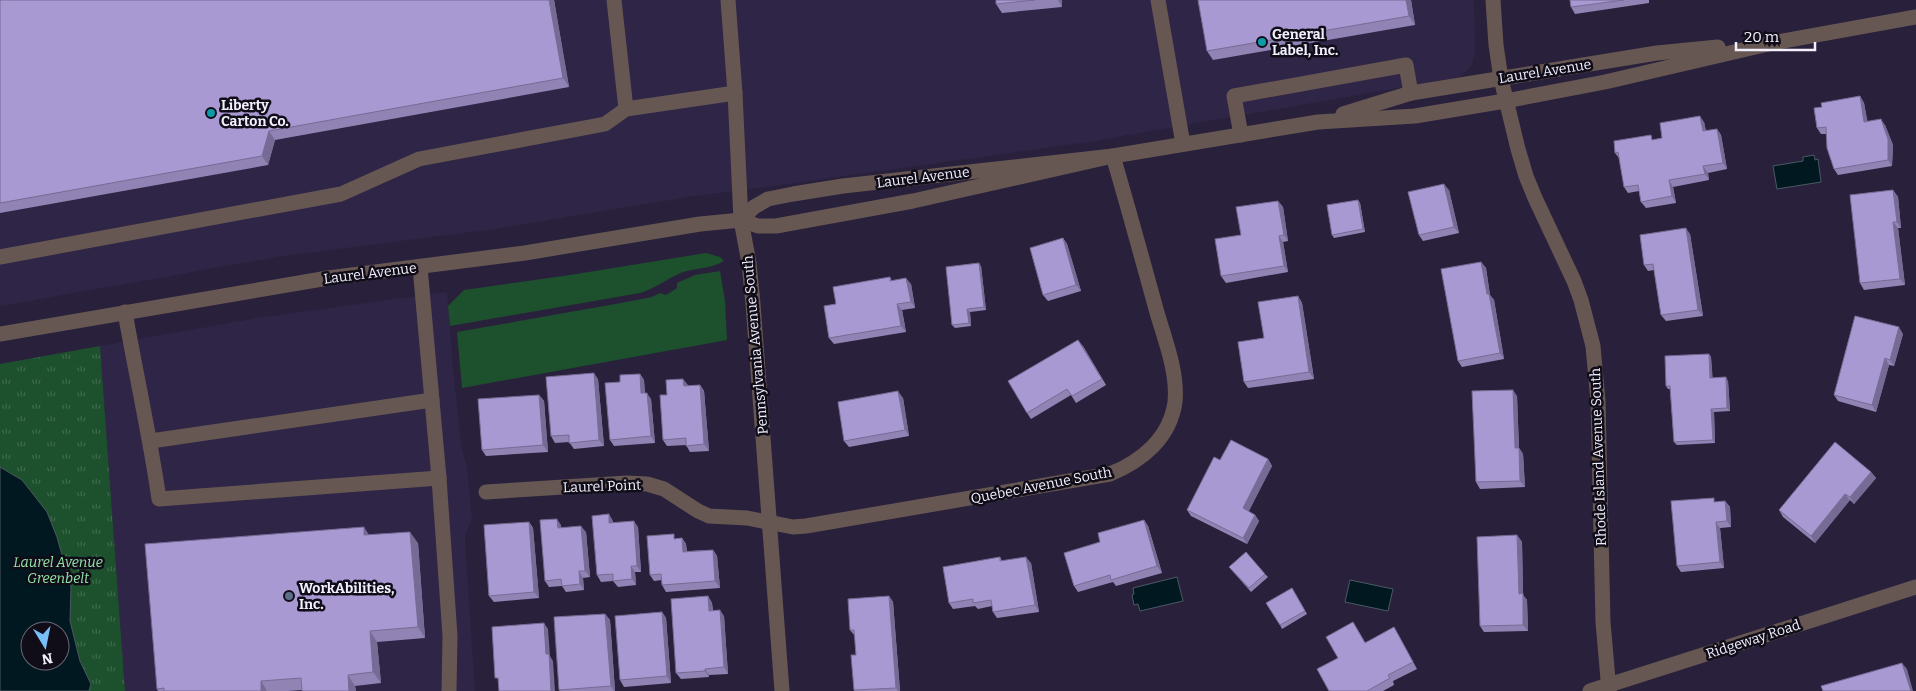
<svg xmlns="http://www.w3.org/2000/svg" width="1916" height="691" viewBox="0 0 1916 691" font-family="Bitter,serif">
<defs>
<pattern id="park-tufts" width="24" height="20" patternUnits="userSpaceOnUse" patternTransform="scale(1.25)"><rect width="24" height="20" fill="#1d502c"/><path d="M3 7l-1-3M5 7V3M7 7l1-3M15 17l-1-3M17 17v-4M19 17l1-3" fill="none" stroke="#3e6a4c"/></pattern>
</defs>
<rect width="100%" height="100%" fill="#29213b"/>
<g fill="#2f2546">
<path d="M0,0H1474L1475,51L1472,65L1461,76L1456,78L1087,142L794,183L695,196L494,229L283,256L0,306Z"/>
<path d="M447,292L453,368L461,444L467,469L472,519L465,535V545L475,691H125L100,346L257,318Z"/>
</g>
<g fill="#1d502c">
<path d="M706,253L720,257L724,261C711,269 696,268 683,272C668,278 656,288 640,293L450,326L448,306L464,290L570,275Z"/>
<path d="M720,271L725,301L727,340L462,388L457,332L621,303L652,297L660,293L666,295L677,288V283L695,275Z"/>
</g>
<path fill="url(#park-tufts)" fill-rule="evenodd" d="M100,346L125,691H0V364ZM30,631H60V661H30Z"/>
<g fill="#021821" stroke="#4a5963" fill-rule="evenodd">
<path d="M1814,155L1815,160L1818,159L1821,182L1777,189L1773,166L1803,161V157Z"/>
<path d="M0,467L22,480L47,512L57,537L71,587L70,621L80,661L91,684L89,691H0ZM30,631H60V661H30Z"/>
<path d="M1177,577L1183,601L1140,611L1138,604L1134,605L1132,595L1134,594L1133,588Z"/>
<path d="M1350,580L1393,589L1388,611L1345,602Z"/>
</g>
<g fill="none" stroke-linecap="round" stroke-linejoin="round">
<g stroke="#675753" stroke-width="15">
<path d="M614,0L626,109"/>
<path d="M728,0L735,93L741,220L749,263L753,304L782,691"/>
<path d="M1158,0L1183,144"/>
<path d="M1493,0L1496,45L1501,79L1518,149L1526,176L1535,198L1574,281L1581,300L1593,346L1598,401L1603,622L1609,691"/>
<path d="M1343,114L1411,93L1657,53L1718,47"/>
<path d="M1241,135L1234,96L1406,65L1411,93"/>
<path d="M0,257L341,194L419,159L605,124L626,109L735,93"/>
<path d="M420,267L439,478L450,636L449,691"/>
<path d="M125,312C136,375 150,436 159,499L439,478"/>
<path d="M0,334L328,278L525,253L700,224L741,220L758,226H776L913,201L1113,156L843,186L793,194L768,199L754,207L741,220"/>
<path d="M151,441L432,400"/>
<path d="M486,492L627,483L647,484L664,489L698,511L709,516L747,518L793,527L806,526L1110,474C1142,461 1170,438 1175,402C1178,371 1164,338 1156,309C1142,258 1128,207 1113,156L1318,122L1415,116L1505,101L1605,82L1777,42L1916,17"/>
<path d="M1590,691L1916,587"/>
</g>
</g>
<g fill="#9184b5">
<path d="M0,0H554L569,87L275,140L268,165L0,213Z"/>
<path d="M996,0H1062V7L1002,13L996,4Z"/>
<path d="M1411,0L1415,25L1213,60L1207,51Z"/>
<path d="M1570,0H1649V3L1575,14L1571,7Z"/>
<path d="M1860,96L1864,103L1867,121L1885,125L1893,145L1892,166L1838,175L1834,169L1826,134H1821L1817,128L1822,107Z"/>
<path d="M1704,122L1706,131L1717,129L1721,135L1727,169L1708,173L1709,180L1673,187L1676,203L1646,208L1641,202L1639,191L1628,193L1624,187L1619,158L1615,153L1655,140L1662,138Z"/>
<path d="M1449,190L1459,233L1423,241L1419,235Z"/>
<path d="M1893,190L1898,197L1901,228H1898L1905,285L1864,290L1860,283Z"/>
<path d="M1358,200L1360,203L1365,232L1334,238L1332,235Z"/>
<path d="M1278,201L1283,207L1288,241L1283,242L1288,272L1226,283L1221,276L1241,235Z"/>
<path d="M1690,234L1703,316L1666,321L1661,315L1654,270L1648,271L1644,265Z"/>
<path d="M1063,238L1067,244L1081,291L1048,301L1043,295Z"/>
<path d="M1481,262L1486,268L1490,295L1494,300L1504,359L1462,367L1458,361Z"/>
<path d="M981,266L986,310L970,312L971,326L955,328L952,325Z"/>
<path d="M890,277L892,281L911,284L915,308L902,310L906,332L834,344L829,338L836,304Z"/>
<path d="M1298,296L1302,303L1314,379L1248,388L1244,382L1264,338Z"/>
<path d="M1903,334L1894,366L1889,365L1876,412L1838,401L1834,395Z"/>
<path d="M1083,346L1106,385L1076,403L1071,395L1031,419L1027,413Z"/>
<path d="M1709,354L1711,357L1712,378L1728,381L1730,411L1714,412L1715,443L1677,445L1674,442L1670,389H1668L1666,386Z"/>
<path d="M640,374L644,380L645,393L651,399L655,443L614,446L610,440L620,382Z"/>
<path d="M598,379L604,446L574,449L569,442L555,443L551,436Z"/>
<path d="M700,385L704,391L709,451L690,452L686,445L667,446L663,440L667,395L688,386Z"/>
<path d="M539,395L544,401L548,452L486,456L482,450Z"/>
<path d="M1517,396L1519,448L1523,454L1525,487L1480,489L1476,482Z"/>
<path d="M903,398L909,436L849,447L844,441Z"/>
<path d="M1268,459L1272,466L1248,512L1255,515L1259,521L1247,544L1191,516L1187,510L1220,460Z"/>
<path d="M1871,472L1876,478L1854,504L1850,500L1815,543L1783,517L1779,510Z"/>
<path d="M1725,501L1730,507L1731,527L1720,528L1724,568L1681,572L1677,566Z"/>
<path d="M1144,520L1148,526L1162,573L1116,586L1113,582L1078,592L1074,586L1100,542Z"/>
<path d="M613,521V523L638,527L641,572H635L636,585L618,587L613,581L601,582L597,575Z"/>
<path d="M529,522L533,528L539,598L494,602L489,596Z"/>
<path d="M561,525V528L586,532L590,577L583,578L584,590L566,592L562,586L549,587L545,581Z"/>
<path d="M369,535L418,543L425,638L377,642L381,683L355,686L356,691H302V690L288,691H158L157,689Z"/>
<path d="M1517,535L1522,542L1523,595L1527,600L1528,631L1484,632L1480,626Z"/>
<path d="M677,538H682L686,544L687,551L713,550L717,556L720,588L666,592L662,585V580L654,581L650,575Z"/>
<path d="M1000,557L1002,561L1031,563L1039,612L997,618L993,612L992,606L978,609L975,606L953,609L949,603Z"/>
<path d="M1229,567L1265,574L1268,577L1251,592Z"/>
<path d="M1292,588L1307,614L1282,629L1280,625Z"/>
<path d="M708,596L712,603L713,610L724,616L728,674L709,675V677L681,679L676,673Z"/>
<path d="M889,596L893,602L900,691H854L856,655L855,636L850,630Z"/>
<path d="M662,612L666,618L671,683L624,687L620,680Z"/>
<path d="M605,614L610,620L615,691H560L559,690Z"/>
<path d="M1353,622L1365,642L1398,634L1417,669L1393,681L1394,685L1383,691H1329L1338,658Z"/>
</g>
<g fill="#766b94">
<path d="M549,0H554L569,87L563,78Z"/>
<path d="M1058,0H1062V7Z"/>
<path d="M1406,0H1411L1415,25L1409,16Z"/>
<path d="M1860,96L1864,103L1869,128L1864,122Z"/>
<path d="M1700,116L1704,122L1707,137L1703,131Z"/>
<path d="M1881,119L1885,125L1893,145L1892,166L1888,160Z"/>
<path d="M1717,129L1721,135L1727,169L1723,163Z"/>
<path d="M269,131L275,140L268,165L262,156Z"/>
<path d="M1703,166L1708,173L1709,180L1705,174Z"/>
<path d="M1669,180L1673,187L1676,203L1672,196Z"/>
<path d="M1444,184L1449,190L1459,233L1454,227Z"/>
<path d="M1893,190L1898,197L1901,228L1897,222Z"/>
<path d="M1358,200L1360,203L1365,232L1363,229Z"/>
<path d="M1278,201L1283,207L1288,241L1284,235Z"/>
<path d="M1893,222L1898,228L1905,285L1900,279Z"/>
<path d="M1686,228L1690,234L1703,316L1698,310Z"/>
<path d="M1279,236L1283,242L1288,272L1284,266Z"/>
<path d="M1063,238L1067,244L1081,291L1076,285Z"/>
<path d="M1481,262L1486,268L1490,295L1494,300L1504,359L1500,353L1487,294Z"/>
<path d="M979,263L981,266L986,310L984,307Z"/>
<path d="M906,278L911,284L915,308L911,302Z"/>
<path d="M1298,296L1302,303L1314,379L1309,372Z"/>
<path d="M897,304L902,310L906,332L901,326Z"/>
<path d="M967,309L970,312L971,326L969,323Z"/>
<path d="M1899,327L1903,334L1894,366L1890,360Z"/>
<path d="M1078,340L1083,346L1106,385L1102,379Z"/>
<path d="M1709,354L1711,357L1713,381L1710,378Z"/>
<path d="M1885,358L1889,365L1876,412L1872,405Z"/>
<path d="M594,373L598,379L604,446L599,440Z"/>
<path d="M640,374L644,380L645,400L641,393Z"/>
<path d="M1726,377L1728,381L1730,411L1727,408Z"/>
<path d="M683,379L688,385V392L684,386Z"/>
<path d="M700,385L704,391L709,451L704,444Z"/>
<path d="M1513,390L1517,396L1519,448L1523,454L1525,487L1520,481L1515,448Z"/>
<path d="M898,391L903,398L909,436L905,430Z"/>
<path d="M647,393L651,399L655,443L651,436Z"/>
<path d="M539,395L544,401L548,452L543,445Z"/>
<path d="M1711,409L1714,412L1715,443L1713,440Z"/>
<path d="M1268,459L1272,466L1247,515L1243,508Z"/>
<path d="M1871,472L1876,478L1854,504L1850,497Z"/>
<path d="M1845,494L1850,500L1815,543L1811,536Z"/>
<path d="M1725,501L1730,507L1731,527L1727,521Z"/>
<path d="M609,514L613,521L614,529L609,523Z"/>
<path d="M1255,515L1259,521L1247,544L1243,538Z"/>
<path d="M557,519L561,525L562,534L558,528Z"/>
<path d="M1144,520L1148,526L1162,573L1157,566Z"/>
<path d="M634,521L638,527L641,572L637,566Z"/>
<path d="M529,522L533,528L539,598L534,592Z"/>
<path d="M1716,522L1720,528L1724,568L1720,562Z"/>
<path d="M581,526L586,532L590,577L585,571Z"/>
<path d="M364,527L371,538L364,535Z"/>
<path d="M410,532L418,543L425,638L418,627Z"/>
<path d="M1517,535L1522,542L1523,595L1527,600L1528,631L1523,625L1519,594Z"/>
<path d="M682,538L686,544L687,558L683,552Z"/>
<path d="M713,550L717,556L720,588L715,581Z"/>
<path d="M1026,557L1031,563L1039,612L1035,605Z"/>
<path d="M631,566L635,572L636,585L632,579Z"/>
<path d="M579,571L583,578L584,590L580,584Z"/>
<path d="M708,596L712,603L713,617L709,611Z"/>
<path d="M889,596L893,602L900,691H898L896,688Z"/>
<path d="M720,610L724,616L728,674L724,667Z"/>
<path d="M662,612L666,618L671,683L667,676Z"/>
<path d="M605,614L610,620L615,691H614L611,686Z"/>
<path d="M544,623L548,629L550,656L553,661L555,691H551L546,654Z"/>
<path d="M370,631L377,642L381,683L373,672Z"/>
<path d="M1902,663L1907,669L1913,691H1911Z"/>
<path d="M705,669L709,675V677L705,671Z"/>
<path d="M348,675L355,686L356,691H349Z"/>
<path d="M261,681L267,691H261Z"/>
</g>
<g fill="#a999d3" stroke="#766b94">
<path d="M0,0H549L563,78L269,131L262,156L0,203Z"/>
<path d="M996,0H1035L996,4Z"/>
<path d="M1198,0H1406L1409,16L1207,51Z"/>
<path d="M1570,0H1624L1571,7Z"/>
<path d="M1860,96L1864,122L1881,119L1888,139V160L1834,169L1827,148L1826,127L1817,128L1814,108L1822,107L1821,103Z"/>
<path d="M1700,116L1703,131L1717,129L1723,163L1703,166L1705,174L1669,180L1672,196L1641,202L1638,185L1624,187L1618,152L1615,153L1614,141L1651,135L1652,140L1662,138L1660,123Z"/>
<path d="M1444,184L1454,227L1419,235L1408,192Z"/>
<path d="M1893,190L1897,222H1893L1900,279L1860,283L1850,195Z"/>
<path d="M1358,200L1363,229L1332,235L1327,205Z"/>
<path d="M1278,201L1284,235L1279,236L1284,266L1221,276L1215,239L1241,235L1236,207Z"/>
<path d="M1686,228L1698,310L1661,315L1653,264L1644,265L1640,235Z"/>
<path d="M1063,238L1076,285L1043,295L1030,248Z"/>
<path d="M1481,262L1487,294H1489L1500,353L1458,361L1441,269Z"/>
<path d="M979,263L984,307L967,309L969,323L952,325L946,267Z"/>
<path d="M890,277V281L906,278L911,302L897,304L901,326L829,338L824,306L836,304L833,287Z"/>
<path d="M1298,296L1309,372L1244,382L1238,342L1264,338L1258,302Z"/>
<path d="M1855,316L1899,327L1890,360L1885,358L1872,405L1834,395Z"/>
<path d="M1078,340L1102,379L1072,396L1067,389L1027,413L1008,381Z"/>
<path d="M1709,354L1710,378L1726,377L1727,408L1711,409L1713,440L1674,442L1670,386H1666L1665,356Z"/>
<path d="M594,373L599,440L569,443V435L551,436L546,377Z"/>
<path d="M640,374L641,393H647L651,436L610,440L605,383L620,382V375Z"/>
<path d="M683,379L684,386L700,385L704,444L686,446V438L663,440L660,395H667L666,380Z"/>
<path d="M1513,390L1515,448H1519L1520,481L1476,482L1472,391Z"/>
<path d="M898,391L905,430L844,441L838,402Z"/>
<path d="M539,395L543,445L482,450L478,399Z"/>
<path d="M1231,440L1268,459L1243,508L1255,515L1243,538L1187,510L1214,457L1220,460Z"/>
<path d="M1835,442L1871,472L1850,497L1845,494L1811,536L1779,510Z"/>
<path d="M1714,498V502L1725,501L1727,521L1716,522L1720,562L1677,566L1671,501Z"/>
<path d="M609,514V523L634,521L637,566H631L632,579L613,581V574L597,575L592,516Z"/>
<path d="M557,519L558,528L581,526L585,571H579L580,584L562,586L561,579L545,581L540,520Z"/>
<path d="M1144,520L1157,566L1111,580L1110,575L1074,586L1064,553L1100,542L1098,533Z"/>
<path d="M529,522L534,592L489,596L484,525Z"/>
<path d="M364,527V535L410,532L418,627L370,631L373,672L348,675L349,691H302L301,678L261,681V691H164V688L157,689L145,544Z"/>
<path d="M674,534V539L682,538L683,552L713,550L715,581L662,585L661,574L650,575L647,536Z"/>
<path d="M1517,535L1519,594L1523,593V625L1480,626L1477,537Z"/>
<path d="M1246,552L1265,574L1249,588L1229,567Z"/>
<path d="M1000,557V561L1026,557L1035,605L993,612L991,600L973,603V599L949,603L943,567Z"/>
<path d="M1292,588L1305,611L1280,625L1266,603Z"/>
<path d="M708,596L709,611L720,610L724,667L705,669V671L676,673L671,599Z"/>
<path d="M889,596L896,688L854,690L851,655H856L854,630H850L848,599Z"/>
<path d="M662,612L667,676L620,680L615,616Z"/>
<path d="M605,614L611,686L559,690L554,617Z"/>
<path d="M1353,622L1365,643L1394,627L1413,662L1388,675L1390,678L1367,691H1329L1317,669L1338,658L1326,637Z"/>
<path d="M544,623L546,654H549L551,691H499L498,678H495L492,627Z"/>
<path d="M1902,663L1911,691H1823L1821,686Z"/>
</g>
<g fill="#0f9aa8" stroke="#100d19" stroke-width="2">
<circle cx="1262" cy="42" r="5"/>
<circle cx="211" cy="113" r="5"/>
</g>
<circle fill="#5c6f8a" stroke="#100d19" stroke-width="2" cx="289" cy="596" r="5"/>
<g text-anchor="middle" stroke-width="5" stroke-linejoin="round" paint-order="stroke">
<g font-size="14" font-weight="bold" fill="#f3f0fe" stroke="#100d19" text-anchor="start">
<text x="1272" y="39">General<tspan x="1272" dy="16">Label, Inc.</tspan></text>
<text x="221" y="110">Liberty<tspan x="221" dy="16">Carton Co.</tspan></text>
<text x="299" y="593">WorkAbilities,<tspan x="299" dy="16">Inc.</tspan></text>
</g>
<g font-size="14" fill="#f3f0fe" stroke="#100d19">
<text transform="translate(1545 71) rotate(-9)" y="5">Laurel Avenue</text>
<text transform="translate(923 177) rotate(-7)" y="5">Laurel Avenue</text>
<text transform="translate(370 273) rotate(-7)" y="5">Laurel Avenue</text>
<text transform="translate(755 345) rotate(-95)" y="5">Pennsylvania Avenue South</text>
<text transform="translate(1598 457) rotate(-92)" y="5">Rhode Island Avenue South</text>
<text transform="translate(1041 485) rotate(-11)" y="5">Quebec Avenue South</text>
<text transform="translate(602 486) rotate(-2)" y="5">Laurel Point</text>
<text transform="translate(1753 639) rotate(-18)" y="5">Ridgeway Road</text>
</g>
<g font-size="14" font-style="italic" fill="#95e4a7" stroke="#100d19">
<text x="58" y="567">Laurel Avenue<tspan x="58" dy="16">Greenbelt</tspan></text>
</g>
</g>
<g transform="translate(45 646) rotate(170)"><circle r="24" fill="#100d19" stroke="#6b6875"/>
<path d="M0-4L9 19L0 12L-9 19Z" fill="#78bff7"/>
<text y="-8" font-size="14" font-weight="bold" text-anchor="middle" fill="#f3f0fe">N</text>
</g>
<path d="M1736 42v8h79v-8" fill="none" stroke="#f3f0fe" stroke-width="2.5"/>
<text x="1744" y="42" font-size="15" fill="#f3f0fe" stroke="#100d19" stroke-width="4" paint-order="stroke">20 m</text>
</svg>
